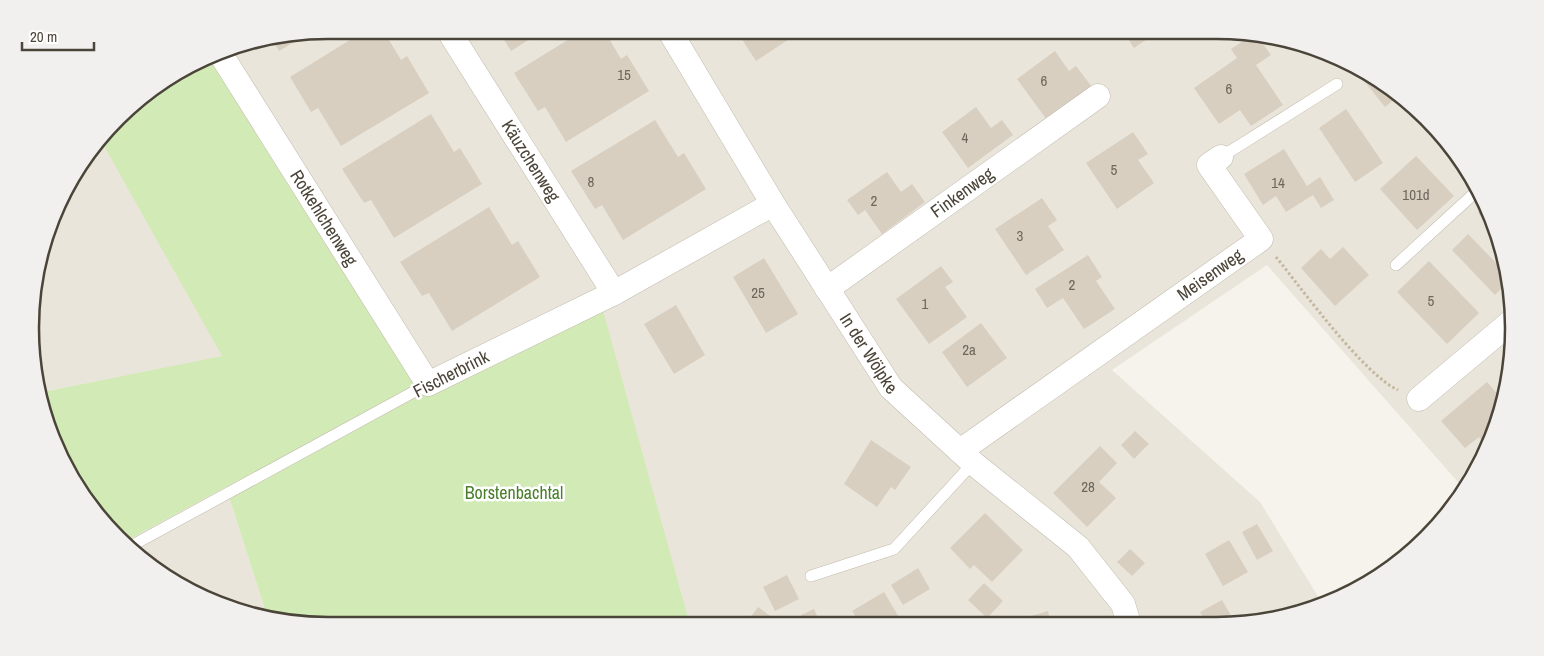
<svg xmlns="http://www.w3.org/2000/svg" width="1544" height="656" viewBox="0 0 1544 656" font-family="'Archivo Narrow',sans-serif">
<rect width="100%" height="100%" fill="#f6f3ec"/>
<g fill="#eae5da">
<path d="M328,30H1216L1312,46L1412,104L1483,196L1513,308L1498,424L1465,490L1267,265L1112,370L1260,502L1322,603L1255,623L688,625L422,391L209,59L232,46Z"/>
<path d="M101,141L223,356L38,393L36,386L33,289L70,179Z"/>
<path d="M226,487L267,616L232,610L146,564L126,541Z"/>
</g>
<path fill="#d2eab5" d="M209,59L422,391L602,307L690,625L328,626L267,616L226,487L126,541L70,477L38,393L222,356L101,141L132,104Z"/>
<g fill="#d8cfc1">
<path d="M366,30H383L401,60L407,56L429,93L341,146L318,108L311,112L290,77Z"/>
<path d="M498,30H529L533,37L511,51Z"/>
<path d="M584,30H604L621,59L627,55L649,91L566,142L545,107L538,111L514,73Z"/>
<path d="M736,30H795L797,34L756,61Z"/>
<path d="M1122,30H1160L1134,48Z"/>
<path d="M309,33L279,51L272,39Z"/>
<path d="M1251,36L1258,37L1271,55L1256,65L1283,105L1251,126L1240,110L1219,124L1194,88L1237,58L1231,49Z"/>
<path d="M1055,51L1069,71L1076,66L1092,87L1047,120L1017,79Z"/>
<path d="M1363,75V76L1398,96L1385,107L1361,77Z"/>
<path d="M976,107L991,128L1002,120L1013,135L968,168L942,132Z"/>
<path d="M1346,109L1383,163L1355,182L1319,128Z"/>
<path d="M431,114L454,152L460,148L482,184L394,238L371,200L364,203L342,169Z"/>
<path d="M655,120L678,157L684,153L706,189L623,240L602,205L595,209L571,171Z"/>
<path d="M1133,132L1148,154L1138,160L1154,183L1117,209L1086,163Z"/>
<path d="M1284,149L1307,186L1320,177L1334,200L1321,208L1313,195L1286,212L1276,196L1263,205L1244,174Z"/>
<path d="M1416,156L1454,196L1417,230L1380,189Z"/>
<path d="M887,172L901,192L912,184L925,202L882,234L865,210L858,215L847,200Z"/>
<path d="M1042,198L1057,220L1048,226L1064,250L1026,275L995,229Z"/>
<path d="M1486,206L1488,214L1491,227L1478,213Z"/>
<path d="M489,207L512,245L518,241L540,277L452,331L429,293L422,296L400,262Z"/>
<path d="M1468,234L1503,270L1507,283L1495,295L1452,250Z"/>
<path d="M1343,247L1369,275L1335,306L1301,268L1321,249L1330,259Z"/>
<path d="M1088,255L1102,277L1096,281L1115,309L1084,329L1063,298L1047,308L1035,289Z"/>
<path d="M764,258L798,314L766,333L733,277Z"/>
<path d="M1429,261L1479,313L1447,344L1397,292Z"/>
<path d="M941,266L953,282L945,287L967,317L929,344L896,299Z"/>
<path d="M676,305L705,355L674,374L644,324Z"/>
<path d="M981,323L1007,358L967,387L942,352Z"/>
<path d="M1487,382L1502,399L1498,424L1487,447L1479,437L1465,448L1441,421Z"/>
<path d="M1135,431L1149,444L1134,459L1121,445Z"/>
<path d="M871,440L911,467L895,490L891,487L877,507L844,484Z"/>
<path d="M1100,446L1117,463L1099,482L1116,498L1087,527L1053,493Z"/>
<path d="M985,513L1023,550L992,582L974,565L970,569L950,548Z"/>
<path d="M1257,524L1273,551L1257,560L1242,532Z"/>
<path d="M1229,540L1248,572L1223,586L1205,554Z"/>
<path d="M1130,549L1145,563L1132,576L1117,562Z"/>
<path d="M918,568L930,589L903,605L891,585Z"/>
<path d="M787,575L799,599L775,611L763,587Z"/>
<path d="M984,583L1003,601L987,618L968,600Z"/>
<path d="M884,592L903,624L861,625L852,611Z"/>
<path d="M1222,600L1232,617L1220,624H1191L1203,617L1200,612Z"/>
<path d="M758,607L783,625H745Z"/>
<path d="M814,609L821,625H806L801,615Z"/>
<path d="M1048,611L1051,624H1020L1018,620Z"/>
</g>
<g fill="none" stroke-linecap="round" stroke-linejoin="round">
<defs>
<g id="lane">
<path d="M1221,157L1337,84"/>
<path d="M1396,265L1478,190"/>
<path d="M131,546L428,384"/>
<path d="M811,576L894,549L973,463"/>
</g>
<g id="street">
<path id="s1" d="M448,30L614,293"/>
<path id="s2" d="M669,30L773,204L891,388L973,463L1078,547L1123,604L1129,624"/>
<path id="s3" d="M220,53L428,384L614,293L773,204"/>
<path id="s4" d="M827,289L1098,96"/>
<path d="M1419,399L1512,321"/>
<path id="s5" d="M960,451L1261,239L1209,165L1221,157"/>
</g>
</defs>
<use href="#lane" stroke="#c2bbae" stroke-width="12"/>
<use href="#street" stroke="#c2bbae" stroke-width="25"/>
<path stroke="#c4b79f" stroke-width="3" stroke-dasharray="2.5 2.5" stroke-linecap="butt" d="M1276,257C1302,289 1364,375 1398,390"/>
<use href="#lane" stroke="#fff" stroke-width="11"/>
<use href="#street" stroke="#fff" stroke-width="24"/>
</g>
<g text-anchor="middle" stroke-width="5" stroke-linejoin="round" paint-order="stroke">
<g font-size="15" fill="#6e675b">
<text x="624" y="80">15</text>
<text x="1044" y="86">6</text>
<text x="1229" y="94">6</text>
<text x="965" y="143">4</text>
<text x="1114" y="175">5</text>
<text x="591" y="187">8</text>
<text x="1278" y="188">14</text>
<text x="1416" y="200">101d</text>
<text x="874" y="206">2</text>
<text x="1020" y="241">3</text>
<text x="1072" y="290">2</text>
<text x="758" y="298">25</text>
<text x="1431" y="306">5</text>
<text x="925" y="309">1</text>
<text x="969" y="355">2a</text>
<text x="1088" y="492">28</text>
</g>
<g font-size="18" fill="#4b4439" stroke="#fff">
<text dy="6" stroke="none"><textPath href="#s1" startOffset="155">Käuzchenweg</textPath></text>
<text dy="6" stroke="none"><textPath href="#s4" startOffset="166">Finkenweg</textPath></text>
<text dy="6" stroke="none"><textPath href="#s3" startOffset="195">Rotkehlchenweg</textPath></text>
<text dy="6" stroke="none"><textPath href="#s5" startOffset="306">Meisenweg</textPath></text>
<text dy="6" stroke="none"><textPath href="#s2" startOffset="380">In der Wölpke</textPath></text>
<text transform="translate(451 374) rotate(-27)" y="6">Fischerbrink</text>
</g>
<g font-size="18" fill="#4a7f2a" stroke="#fff">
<text x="514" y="499">Borstenbachtal</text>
</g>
</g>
<path d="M0 0H1544V656H0ZM328 39H1216A289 289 0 0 1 1505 328V328A289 289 0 0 1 1216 617H328A289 289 0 0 1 39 328V328A289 289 0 0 1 328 39Z" fill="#f1f0ef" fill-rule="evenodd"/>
<path fill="none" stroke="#4b4439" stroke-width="2.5" d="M328 39H1216A289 289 0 0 1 1505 328V328A289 289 0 0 1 1216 617H328A289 289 0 0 1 39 328V328A289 289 0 0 1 328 39Z"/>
<path d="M22 42v8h72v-8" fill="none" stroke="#4b4439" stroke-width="2.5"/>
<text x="30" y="42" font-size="15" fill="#4b4439" stroke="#ffffff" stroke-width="4" paint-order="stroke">20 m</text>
</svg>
